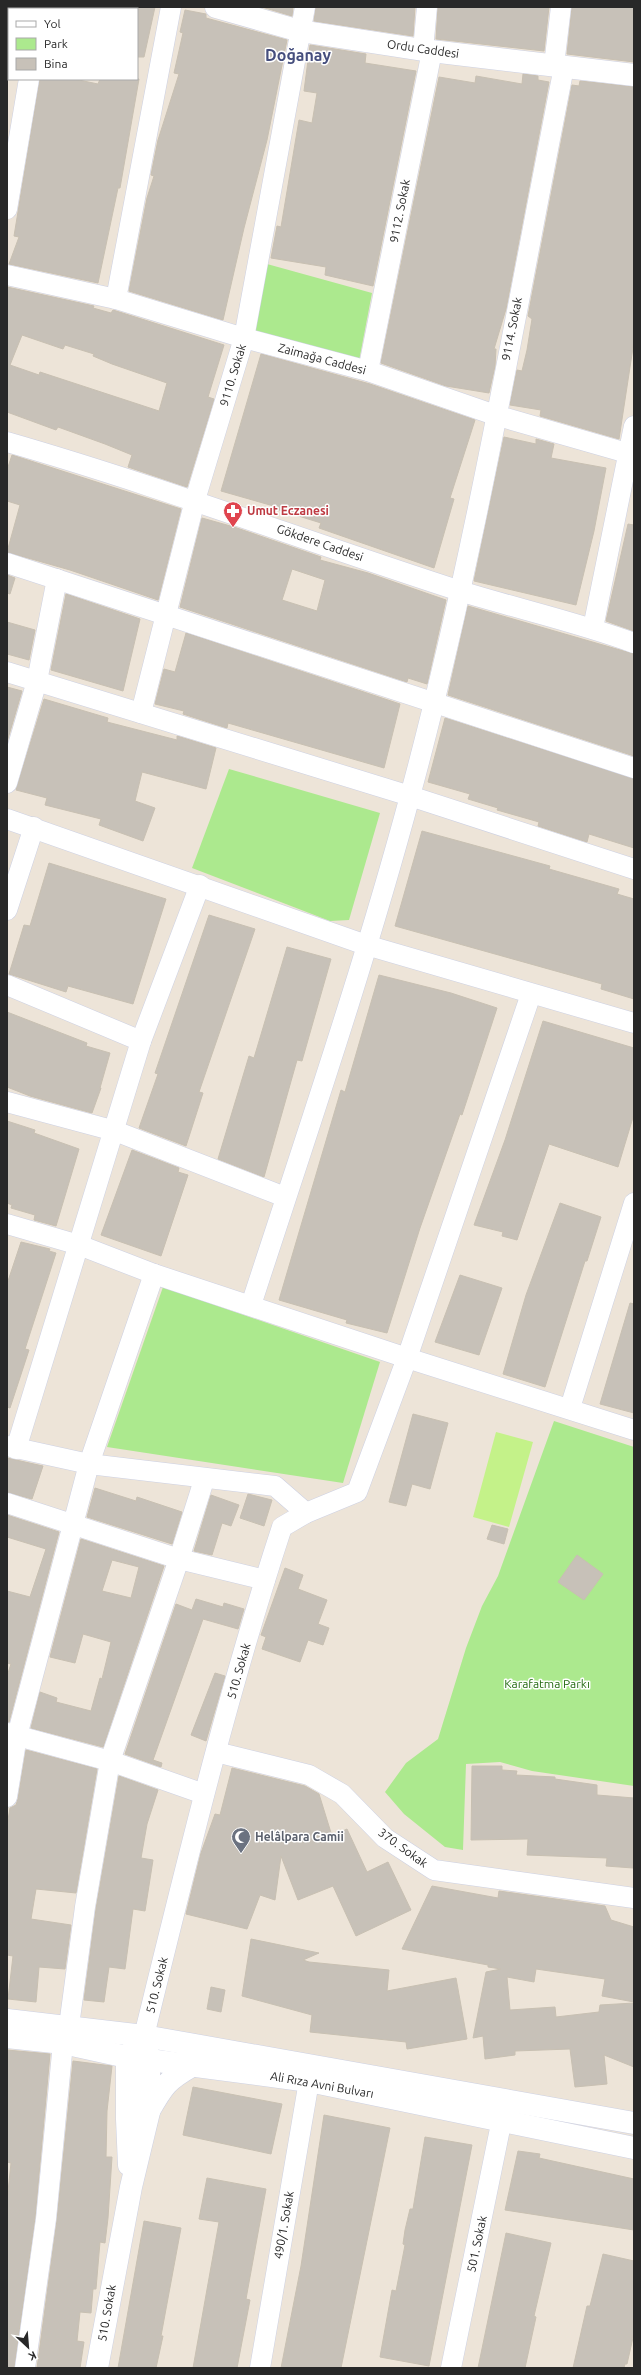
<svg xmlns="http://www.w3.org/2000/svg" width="641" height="2375" viewBox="0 0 641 2375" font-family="Ubuntu,sans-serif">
<rect width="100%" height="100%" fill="#ede4d8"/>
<g fill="#ace98e">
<path d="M267,264L372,293L359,361L254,334Z"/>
<path d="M229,769L380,813L349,920L330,921L192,868Z"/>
<path d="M163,1287L380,1362L343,1483L107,1447Z"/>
<path d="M554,1421L634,1447V1786L532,1771L500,1762L466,1764L463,1850L445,1847L404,1814L385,1792L406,1763L438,1739L466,1648L482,1606L498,1576Z"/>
</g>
<path fill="#c4f289" d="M496,1432L533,1442L509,1527L473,1517Z"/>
<g fill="#c7c1b8" stroke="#c8c0b2" fill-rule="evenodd">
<path d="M137,7H155L144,57H137Z"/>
<path d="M262,7H293L292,16Z"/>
<path d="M316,7H415L413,36L314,21Z"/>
<path d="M438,7H549L544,51L436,39Z"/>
<path d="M572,7H634V62L567,54Z"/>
<path d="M185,10L206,14V18L287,40L267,140L244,228L223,320L129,291L147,198L154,176L151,175L158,140L179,74L174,73L183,33L180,32Z"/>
<path d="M310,45L366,54L365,63L416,71L373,286L325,275L326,267L271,258L277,226L281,227L299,120L312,123L317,93L304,91Z"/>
<path d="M523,74L538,76V80L549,82L506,309L494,349H496L495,366L489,393L446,386L381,363L439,77L475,83L476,76L522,84Z"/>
<path d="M40,79H74L98,84L100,79H139L120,188H118L98,283L9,264L19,237L14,236Z"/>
<path d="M580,81L634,87V341L619,439L540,416L541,410L510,405L517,370L522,371L527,350L532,319L528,316L572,85L579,86Z"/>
<path d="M7,287L94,306L93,308L111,313L113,310L224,345L208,397L214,399L187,487L128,467L132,455L105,444L58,427L56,430L7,412ZM22,335L63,349L65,345L94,354L93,356L112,364L167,383L159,411L40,372L39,375L10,365Z"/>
<path d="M261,354L370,384L475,420L450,498L454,499L434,568L319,528L321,523L276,509L277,507L221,491Z"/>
<path d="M504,437L536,444V439L554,444L551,458L606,468L594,531L576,605L474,581Z"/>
<path d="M12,455L181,509L158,600L70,570L7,552L20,505L7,501V470Z"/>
<path d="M202,518L234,527L321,557L320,560L368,573L446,600L427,684L408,678L407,682L180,607ZM292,569L325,580L317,611L282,600Z"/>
<path d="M628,524L634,525V631L606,621Z"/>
<path d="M7,575L15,578L10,594L7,593Z"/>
<path d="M66,594L140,619L123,691L51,670Z"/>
<path d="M468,606L634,654V756L448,695Z"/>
<path d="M7,622L35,630L29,660L7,654Z"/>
<path d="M186,633L400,704L384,768L228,723L227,728L183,714L184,711L155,704L164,669L175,672Z"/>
<path d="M7,687L22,691L7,742Z"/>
<path d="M44,699L108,718L107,722L177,740V736L216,748L206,789L142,772L135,801L155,808L143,841L99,825L101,819L45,805L47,798L16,790Z"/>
<path d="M445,718L634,779V848L589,834L587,842L538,826L539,822L497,810L498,808L468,799L470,794L428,782Z"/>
<path d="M422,831L550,866L549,869L619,889L617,894L634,899V999L601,989L602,984L395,926Z"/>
<path d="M49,863L166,899L133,1004L68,986L66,992L9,974L24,925L30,926Z"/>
<path d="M209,915L255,929L199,1092L203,1093L186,1146L139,1128L158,1074L155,1073Z"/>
<path d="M287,947L331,959L302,1061L297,1060L264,1177L218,1159L249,1056L254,1058Z"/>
<path d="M379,975L451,993L497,1008L462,1115L460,1114L420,1228L387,1333L346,1323L347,1320L279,1300L341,1090L345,1092Z"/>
<path d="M7,1012L87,1043L86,1046L110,1053L100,1088H101L92,1113L30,1096L7,1087Z"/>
<path d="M543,1021L634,1048V1114L618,1167L549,1144L517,1240L502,1236L503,1232L474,1225L505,1140Z"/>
<path d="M7,1121L35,1130L34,1133L79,1149L56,1226L34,1220L35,1215L11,1208L12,1205L7,1203Z"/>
<path d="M132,1150L179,1168L178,1172L188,1175L161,1256L101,1235Z"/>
<path d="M560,1203L601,1217L587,1261H585L545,1387L503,1374L526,1295Z"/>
<path d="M21,1242L50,1249L49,1251L56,1253L25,1349L29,1350L10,1408L7,1407V1284Z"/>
<path d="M460,1275L502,1288L479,1355L435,1342Z"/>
<path d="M630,1303L634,1304V1413L600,1404Z"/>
<path d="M413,1414L448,1423L430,1489L412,1484L406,1506L389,1502Z"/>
<path d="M7,1458L43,1466L32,1499L7,1492Z"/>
<path d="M95,1488L136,1501L137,1497L182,1512L172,1544L87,1517Z"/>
<path d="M248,1494L272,1500L264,1526L240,1518Z"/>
<path d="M211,1495L239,1505L231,1526L222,1523L212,1555L194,1551Z"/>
<path d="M7,1515L59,1532L9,1722H7V1676L11,1664L7,1663V1591L30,1597L46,1549L7,1537Z"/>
<path d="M492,1525L508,1529L504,1544L487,1539Z"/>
<path d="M81,1539L164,1566L103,1747L31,1728L40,1692L57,1698L56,1702L91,1711L100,1678L102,1679L111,1642L83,1634L75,1663L50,1657ZM112,1560L139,1567L131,1598L102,1591Z"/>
<path d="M577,1555L603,1574L584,1600L558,1582Z"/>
<path d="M285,1568L303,1575L298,1589L327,1600L318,1624L329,1628L323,1645L308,1640L300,1662L262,1649L266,1637L261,1635Z"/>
<path d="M196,1599L223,1607L224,1603L244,1609L238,1629L203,1619L153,1760L162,1763L161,1767L125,1754L176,1604L192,1610Z"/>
<path d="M215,1673L225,1676L206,1741L191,1735Z"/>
<path d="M26,1750L97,1769L76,1893L36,1889L31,1919L71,1925L65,1969L39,1967L36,2002L8,1999L13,1956L7,1955V1826L10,1808L16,1805L18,1799Z"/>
<path d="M472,1766H502V1770L517,1771L516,1775L555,1777V1779L597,1785V1795L634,1798L633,1868L606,1866L607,1858L527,1855L528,1839L471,1840Z"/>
<path d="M232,1768L305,1786L319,1794L332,1836L347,1829L367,1872L388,1862L411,1910L356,1936L333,1886L298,1900L281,1856L275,1900L260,1895L247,1929L186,1914L201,1853L215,1814L220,1815Z"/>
<path d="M119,1776L158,1790L147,1824L141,1858L153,1860L145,1911L133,1909L125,1969L109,1967L104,2002L84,2000L96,1909Z"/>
<path d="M432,1886L498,1898L499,1891L605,1906L611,1920L634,1927V2002L602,1996L605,1979L536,1969L534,1982L507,1977L510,2010L555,2007L556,2017L599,2012L600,2005L634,2003V2067L604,2055L607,2084L575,2087L570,2049L515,2051V2055L485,2059L483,2036L473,2038L486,1972L501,1969L488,1967V1965L402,1949Z"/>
<path d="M251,1939L319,1953L303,1960L309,1962L389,1970L387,1991L456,1978L467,2039L407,2049L406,2042L310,2032L312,2015L242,1996Z"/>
<path d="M211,1987L225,1990L221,2012L207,2009Z"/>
<path d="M7,2050L50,2054L35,2218L14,2368L7,2367V2201L11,2163L7,2162Z"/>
<path d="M73,2061L112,2066L107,2111L106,2157H112L108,2218L105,2243L100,2242L96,2289H93L91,2313L80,2312L77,2341L84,2342L80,2368H37L57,2220Z"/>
<path d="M193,2087L282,2104L271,2154L183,2135Z"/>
<path d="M324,2115L390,2128L341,2368H281L301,2266Z"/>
<path d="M425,2137L472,2145L429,2366L380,2357L392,2290L396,2291L405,2245L403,2244L405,2230L410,2209H413Z"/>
<path d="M518,2151L540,2154L539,2158L634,2179V2230L505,2210Z"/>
<path d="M207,2178L266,2189L246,2299L250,2300L237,2368H193L219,2222L199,2219Z"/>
<path d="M144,2221L181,2228L161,2336H163L156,2368H118Z"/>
<path d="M506,2233L551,2243L534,2316L536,2317L525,2368H478Z"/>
<path d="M603,2254L634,2261V2333L627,2364H625L624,2368H573L587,2306H590Z"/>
</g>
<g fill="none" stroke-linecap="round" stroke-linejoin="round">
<defs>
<g id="minor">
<path d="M41,9V7"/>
<path d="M423,50L427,7"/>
<path d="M554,65L561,7"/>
<path d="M7,209L29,79"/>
<path d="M7,275L116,299L244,338L368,371L495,415L634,455"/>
<path d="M116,299L171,7"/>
<path d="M368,371L432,51"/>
<path d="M7,442C160,486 308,542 460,591C518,609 577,622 634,643"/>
<path d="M7,563L634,768"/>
<path d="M593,628L634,426"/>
<path d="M7,672L410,796L634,869"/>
<path d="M141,713L195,500L244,338L305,7"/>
<path d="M7,783L37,681L57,579"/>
<path d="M7,819L366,945L634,1023"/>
<path d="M7,910L34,827"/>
<path d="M7,985L141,1041"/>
<path d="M7,1102L115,1131L285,1197"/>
<path d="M7,1224L79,1245L154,1274L407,1358L634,1430"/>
<path d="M251,1305C306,1136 364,967 410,796C475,556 516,310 564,67"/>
<path d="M570,1408L634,1203"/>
<path d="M7,1446L89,1464L275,1486L306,1513"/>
<path d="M16,1449L141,1041L200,885"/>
<path d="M7,1503L179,1559L265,1580"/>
<path d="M7,1733L110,1761L204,1794"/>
<path d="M216,1752L309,1775L342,1794L385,1838L434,1870L634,1898"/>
<path d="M7,1797L17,1736L89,1464L154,1274"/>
<path d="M69,2026L85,1907L110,1761L179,1559L204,1480"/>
<path d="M144,2036C186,1865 227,1694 282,1527L306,1513L357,1492L407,1358L531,994"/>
<path d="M25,2368L46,2219L63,2043"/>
<path d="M260,2368L309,2081"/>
<path d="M451,2368L502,2119"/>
</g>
<g id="secondary">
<path d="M216,7L300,31L423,50L634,75"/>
<path d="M7,2020L144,2036L634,2123"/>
<path d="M7,2037L63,2043L127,2057L309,2081L634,2148"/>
<path d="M149,2111C163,2086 167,2080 192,2066"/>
<path d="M129,2165L127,2119V2057L136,2046"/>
<path d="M97,2368L131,2187L149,2112V2059L146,2045"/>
</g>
</defs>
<use href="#minor" stroke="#cdd1e3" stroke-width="21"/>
<use href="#secondary" stroke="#cdd1e3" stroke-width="23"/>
<use href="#minor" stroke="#fff" stroke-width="20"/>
<use href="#secondary" stroke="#fff" stroke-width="22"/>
</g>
<defs>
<symbol id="pharmacy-pin" viewBox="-11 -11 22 30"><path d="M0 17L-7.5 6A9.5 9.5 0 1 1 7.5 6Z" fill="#e0444e" stroke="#fff"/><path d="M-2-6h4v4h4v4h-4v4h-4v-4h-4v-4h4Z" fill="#fff"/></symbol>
<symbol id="mosque-pin" viewBox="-11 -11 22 30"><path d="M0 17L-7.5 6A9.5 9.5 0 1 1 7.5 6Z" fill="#6b7280" stroke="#fff"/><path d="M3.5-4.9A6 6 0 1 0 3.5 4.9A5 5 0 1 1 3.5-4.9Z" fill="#fff"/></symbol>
</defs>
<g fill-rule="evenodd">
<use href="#pharmacy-pin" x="222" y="500" width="22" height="30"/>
<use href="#mosque-pin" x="230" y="1826" width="22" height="30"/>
</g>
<g text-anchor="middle" stroke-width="3" stroke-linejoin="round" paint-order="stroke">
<g font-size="12" fill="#282828" stroke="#fff">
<text transform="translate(423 49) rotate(8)" y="4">Ordu Caddesi</text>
<text transform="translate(400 211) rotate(-79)" y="4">9112. Sokak</text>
<text transform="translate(512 329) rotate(-79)" y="4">9114. Sokak</text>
<text transform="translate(322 359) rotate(15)" y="4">Zaimağa Caddesi</text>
<text transform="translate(233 375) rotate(-73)" y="4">9110. Sokak</text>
<text transform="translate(320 543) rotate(19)" y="4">Gökdere Caddesi</text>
<text transform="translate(239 1671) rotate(-74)" y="4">510. Sokak</text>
<text transform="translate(403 1848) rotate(36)" y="4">370. Sokak</text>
<text transform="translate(157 1985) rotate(-76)" y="4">510. Sokak</text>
<text transform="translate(322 2085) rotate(10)" y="4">Ali Rıza Avni Bulvarı</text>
<text transform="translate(284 2225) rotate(-80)" y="4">490/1. Sokak</text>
<text transform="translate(477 2244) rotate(-78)" y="4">501. Sokak</text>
<text transform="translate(107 2313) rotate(-80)" y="4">510. Sokak</text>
</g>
<g font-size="12" font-weight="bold" fill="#be3a42" stroke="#fff" text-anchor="start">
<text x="247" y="515">Umut Eczanesi</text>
</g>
<g font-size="12" fill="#246b12" stroke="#fff">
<text x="547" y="1688">Karafatma Parkı</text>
</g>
<g font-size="12" font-weight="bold" fill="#5b616d" stroke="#fff" text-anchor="start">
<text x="255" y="1841">Helâlpara Camii</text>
</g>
<g font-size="16" font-weight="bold" fill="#454e7d" stroke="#fff">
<text x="298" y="61">Doğanay</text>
</g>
</g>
<rect width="641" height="2375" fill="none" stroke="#282828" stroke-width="16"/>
<rect x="8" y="8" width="130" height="72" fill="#ffffff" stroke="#a9a9a9"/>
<rect x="16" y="21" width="20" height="6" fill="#ffffff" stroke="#a9a9a9"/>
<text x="44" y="28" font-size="12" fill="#282828">Yol</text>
<rect x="16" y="38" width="20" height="12" fill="#ace98e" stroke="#a9a9a9"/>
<text x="44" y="48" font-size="12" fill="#282828">Park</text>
<rect x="16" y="58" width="20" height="12" fill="#c7c1b8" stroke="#a9a9a9"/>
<text x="44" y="68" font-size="12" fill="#282828">Bina</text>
<g transform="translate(28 2347) rotate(154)" stroke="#ffffff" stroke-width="3" paint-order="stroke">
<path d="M0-3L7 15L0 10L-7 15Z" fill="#282828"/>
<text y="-6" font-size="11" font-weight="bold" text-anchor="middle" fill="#282828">K</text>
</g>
</svg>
